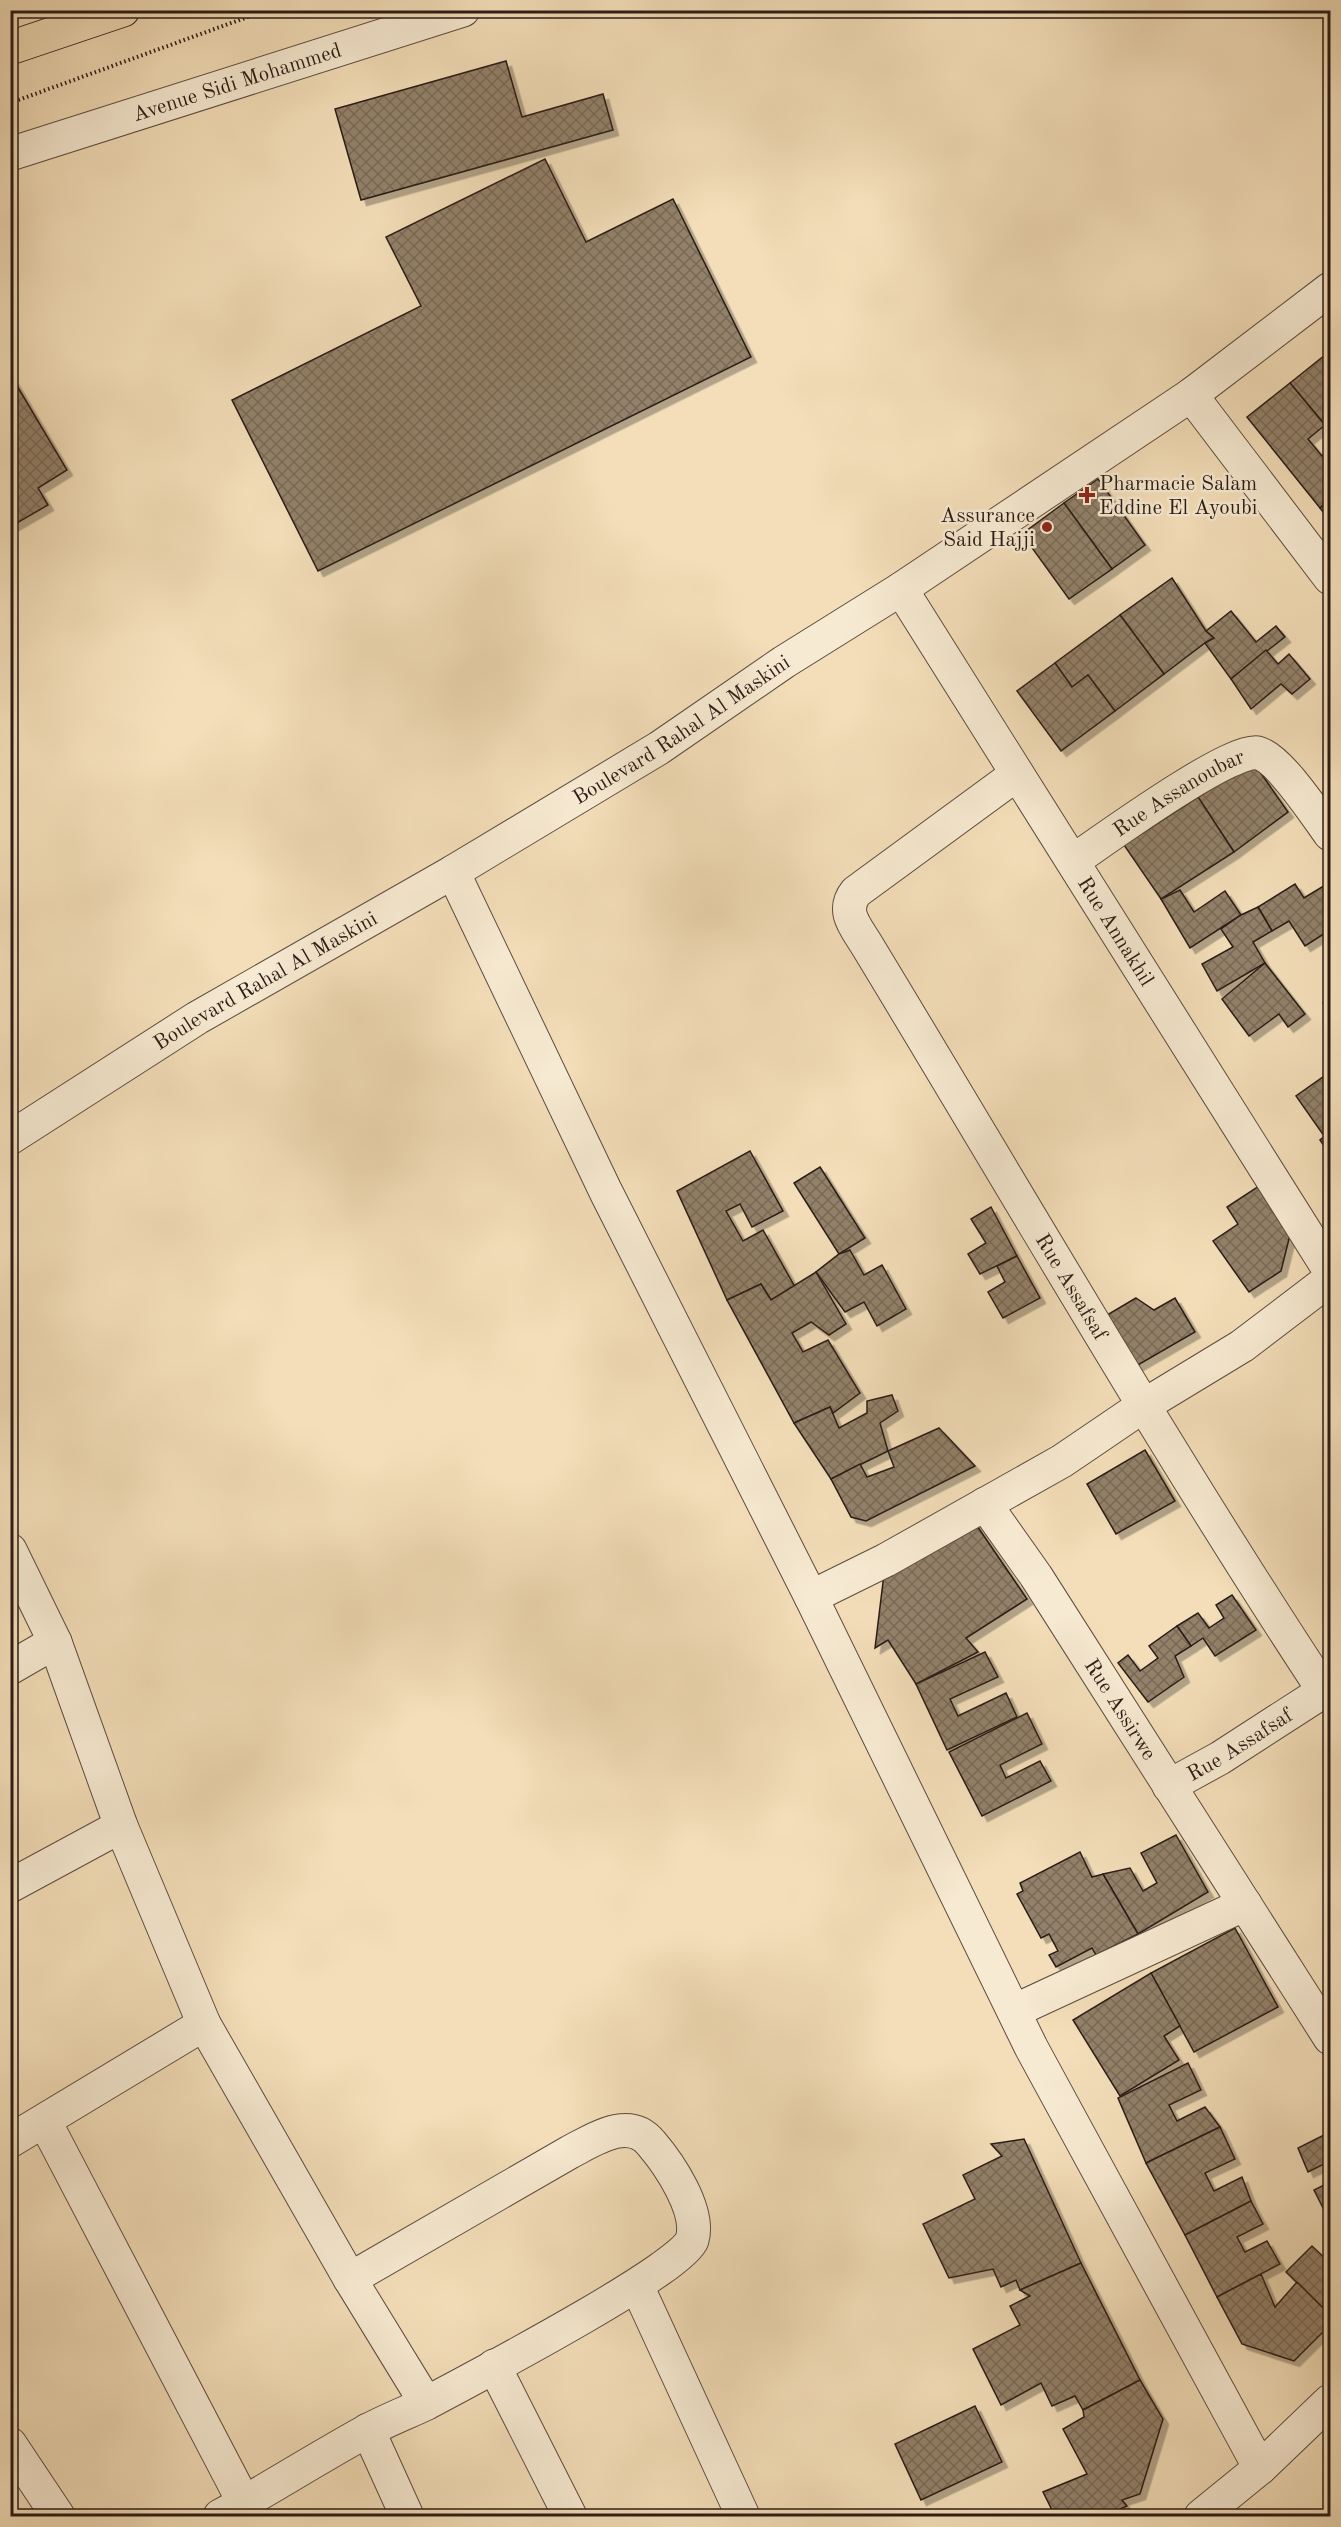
<svg xmlns="http://www.w3.org/2000/svg" width="1341" height="2527" viewBox="0 0 1341 2527" font-family="'Old Standard TT',serif">
<defs>
<pattern id="building-cross-hatch" width="8" height="8" patternUnits="userSpaceOnUse" patternTransform="scale(1.5)"><rect width="8" height="8" fill="#93816b"/><path d="M0 0l8 8M0 8l8-8" fill="none" stroke="#786957"/></pattern>
<filter id="shadow"><feDropShadow dx="5.5" dy="5.5" stdDeviation="0" flood-color="#0004"/></filter>
</defs>
<rect width="100%" height="100%" fill="#f3deb9"/>
<filter id="stains"><feTurbulence type="fractalNoise" baseFrequency=".00333" numOctaves="4"/><feColorMatrix values="0 0 0 0 .2 0 0 0 0 .09 0 0 0 0 .02 0 0 0 .5 -.17"/></filter>
<radialGradient id="worn" r=".72"><stop offset=".6" stop-color="#630" stop-opacity="0"/><stop offset="1" stop-color="#630" stop-opacity=".3"/></radialGradient>
<g fill="url(#building-cross-hatch)" stroke="#2b1c16" stroke-width="1.5" filter="url(#shadow)">
<path d="M506,61L522,117L603,94L613,130L361,200L335,109Z"/>
<path d="M545,159L586,242L673,199L751,357L318,571L232,400L421,306L386,237Z"/>
<path d="M1330,351V422L1325,425L1290,383Z"/>
<path d="M10,374L67,470L38,488L48,505L10,527Z"/>
<path d="M1290,383L1325,425L1308,439L1322,456L1330,449V500L1320,508L1247,417Z"/>
<path d="M1098,479L1145,545L1112,569L1064,503Z"/>
<path d="M1330,500V521L1320,508Z"/>
<path d="M1064,503L1112,569L1069,599L1022,534Z"/>
<path d="M1172,578L1206,631L1214,638L1205,643L1164,674L1120,615Z"/>
<path d="M1231,611L1256,642L1276,626L1285,637L1231,679L1205,643L1214,638L1206,631Z"/>
<path d="M1120,615L1164,674L1115,711L1088,675L1072,687L1055,663Z"/>
<path d="M1266,650L1278,664L1289,654L1310,679L1292,694L1281,684L1251,709L1231,679Z"/>
<path d="M1055,663L1072,687L1088,675L1115,711L1061,751L1017,691Z"/>
<path d="M1253,762L1288,812L1234,852L1198,797Z"/>
<path d="M1198,797L1234,852L1161,899L1124,845Z"/>
<path d="M1330,882V930L1305,946L1289,921L1272,931L1258,907L1295,884L1304,898Z"/>
<path d="M1180,890L1194,912L1225,891L1241,915L1190,948L1161,899Z"/>
<path d="M1258,907L1272,931L1253,942L1265,963L1217,991L1202,964L1233,947L1221,929L1241,915Z"/>
<path d="M1265,963L1305,1014L1288,1027L1279,1014L1249,1036L1222,999Z"/>
<path d="M1330,998V1013L1323,1003Z"/>
<path d="M1330,1072V1131L1324,1136L1296,1096Z"/>
<path d="M1330,1132V1155L1320,1140Z"/>
<path d="M750,1151L783,1211L752,1227L740,1204L726,1211L743,1241L763,1230L795,1287L771,1300L761,1284L727,1300L677,1191Z"/>
<path d="M820,1167L865,1238L839,1254L794,1183Z"/>
<path d="M1259,1186L1291,1231L1281,1271L1249,1292L1213,1241L1238,1224L1227,1207Z"/>
<path d="M991,1207L1017,1256L980,1274L968,1254L986,1243L971,1219Z"/>
<path d="M850,1250L864,1275L882,1265L906,1309L877,1326L864,1302L845,1312L816,1272L839,1254Z"/>
<path d="M1017,1256L1040,1298L1003,1318L988,1292L1005,1282L997,1266Z"/>
<path d="M816,1272L846,1324L829,1335L811,1322L792,1333L803,1352L828,1340L860,1393L833,1413L830,1407L794,1423L727,1300L761,1284L771,1300Z"/>
<path d="M1136,1298L1154,1310L1175,1298L1195,1332L1131,1369L1102,1318Z"/>
<path d="M892,1395L898,1411L880,1423L888,1451L831,1479L794,1423L830,1407L839,1428L867,1413V1401Z"/>
<path d="M939,1428L975,1466L866,1521L851,1517L831,1479L860,1464L867,1477L894,1467L888,1451Z"/>
<path d="M1145,1450L1175,1501L1116,1534L1087,1484Z"/>
<path d="M973,1520L1027,1599L966,1638L978,1652L916,1684L888,1640L875,1648L884,1574Z"/>
<path d="M1232,1595L1256,1630L1215,1656L1203,1638L1191,1646L1177,1626L1198,1613L1209,1628L1224,1618L1216,1605Z"/>
<path d="M1177,1626L1191,1646L1175,1656L1184,1677L1148,1702L1118,1663L1128,1655L1140,1671L1158,1658L1149,1646Z"/>
<path d="M985,1652L998,1677L950,1699L958,1716L1006,1693L1017,1717L947,1750L916,1684Z"/>
<path d="M1027,1713L1042,1744L1000,1765L1006,1778L1040,1761L1051,1781L982,1816L949,1752Z"/>
<path d="M1176,1835L1208,1892L1138,1934L1103,1874L1130,1868L1143,1891L1157,1883L1141,1853Z"/>
<path d="M1080,1852L1092,1877L1103,1874L1138,1934L1096,1955L1092,1948L1056,1967L1049,1955L1058,1951L1049,1934L1041,1938L1017,1894L1023,1891L1020,1883Z"/>
<path d="M1235,1928L1278,2007L1194,2052L1151,1973Z"/>
<path d="M1151,1973L1180,2026L1164,2036L1179,2060L1120,2096L1073,2020Z"/>
<path d="M1188,2063L1201,2090L1169,2105L1177,2121L1205,2107L1220,2127L1146,2163L1118,2098Z"/>
<path d="M1220,2127L1235,2159L1205,2173L1214,2191L1242,2177L1251,2201L1185,2235L1146,2163Z"/>
<path d="M1330,2132V2161L1308,2172L1298,2148Z"/>
<path d="M1024,2139L1081,2263L1020,2290L1016,2280L1001,2287L993,2269L949,2278L923,2224L975,2199L963,2175L1002,2156L991,2144Z"/>
<path d="M1330,2182V2209L1325,2212L1314,2190Z"/>
<path d="M1251,2201L1263,2224L1237,2237L1245,2252L1267,2241L1280,2264L1217,2297L1185,2235Z"/>
<path d="M1330,2209V2224L1325,2212Z"/>
<path d="M1312,2246L1330,2263V2315L1286,2272Z"/>
<path d="M1081,2263L1140,2380L1083,2410L1075,2396L1052,2406L1041,2383L1001,2405L973,2349L1020,2325L1010,2306L1030,2296L1020,2290Z"/>
<path d="M1261,2274L1275,2307L1297,2282L1330,2315V2325L1294,2361L1242,2344L1217,2297Z"/>
<path d="M1140,2380L1163,2419L1140,2494L1122,2500L1127,2506L1105,2516H1055L1043,2492L1087,2474L1063,2429L1084,2417L1083,2410Z"/>
<path d="M975,2406L1002,2462L921,2500L895,2444Z"/>
</g>
<g fill="none" stroke-linecap="round" stroke-linejoin="round">
<defs>
<g id="minor">
<path id="s1" d="M10,154L463,10"/>
<path d="M1191,395L1330,578"/>
<path id="s2" d="M901,589L1330,1271"/>
<path id="s3" d="M1017,774L856,892C840,912 857,928 868,947C1019,1196 1164,1448 1324,1691"/>
<path id="s4" d="M1073,861C1101,842 1231,747 1258,753C1279,758 1317,816 1330,834"/>
<path d="M453,872L606,1192L811,1597L1031,2047L1260,2468"/>
<path id="s5" d="M985,1504L1036,1576L1330,2038"/>
<path d="M10,1550L55,1642L121,1826L204,2024L350,2279L426,2403"/>
<path d="M811,1597L886,1560L1062,1461L1143,1406L1242,1346L1330,1279"/>
<path d="M10,1668L55,1642"/>
<path id="s6" d="M1169,1786L1220,1758L1330,1687"/>
<path d="M10,1886L121,1826"/>
<path d="M1014,2011L1245,1904"/>
<path d="M45,2122L251,2516"/>
<path d="M10,2141L204,2024"/>
<path d="M637,2286L743,2516"/>
<path d="M494,2366L570,2516"/>
<path d="M368,2430L407,2516"/>
<path d="M10,2444L58,2516"/>
<path d="M220,2516C269,2489 316,2459 365,2432C385,2421 406,2413 427,2403C466,2382 682,2269 692,2240C701,2211 669,2164 651,2143C629,2116 595,2139 570,2152L350,2279"/>
<path d="M1201,2516L1260,2468L1330,2401"/>
</g>
<g id="tertiary">
<path id="s7" d="M10,1138L197,1018L453,872L659,748L784,662L901,589L1191,395L1330,289"/>
</g>
<path id="primary" d="M10,48L123,10"/>
</defs>
<use href="#minor" stroke="#5d4c3f" stroke-width="35"/>
<use href="#tertiary" stroke="#5d4c3f" stroke-width="35"/>
<use href="#primary" stroke="#2b1c16" stroke-width="35"/>
<path stroke="#2b1c16" stroke-width="4" stroke-dasharray="1.5 3" stroke-linecap="butt" d="M10,103L267,10"/>
<use href="#minor" stroke="#f7ead2" stroke-width="33"/>
<use href="#tertiary" stroke="#f7ead2" stroke-width="33"/>
<use href="#primary" stroke="#f3deb9" stroke-width="33"/>
</g>
<g fill="#8f2418" stroke="#f7ead2" stroke-width="2">
<path d="M1084 486h6v6h6v6h-6v6h-6v-6h-6v-6h6z"/>
<circle cx="1047" cy="527" r="6"/>
</g>
<g text-anchor="middle" stroke-width="5" stroke-linejoin="round" paint-order="stroke">
<g font-size="21" fill="#2b1c16" stroke="#f7ead2">
<text dy="7" stroke="none"><textPath href="#s1" startOffset="238">Avenue Sidi Mohammed</textPath></text>
<text dy="7" stroke="none"><textPath href="#s7" startOffset="786">Boulevard Rahal Al Maskini</textPath></text>
<text dy="7" stroke="none"><textPath href="#s4" startOffset="126">Rue Assanoubar</textPath></text>
<text dy="7" stroke="none"><textPath href="#s2" startOffset="404">Rue Annakhil</textPath></text>
<text dy="7" stroke="none"><textPath href="#s7" startOffset="300">Boulevard Rahal Al Maskini</textPath></text>
<text dy="7" stroke="none"><textPath href="#s3" startOffset="657">Rue Assafsaf</textPath></text>
<text dy="7" stroke="none"><textPath href="#s5" startOffset="246">Rue Assirwe</textPath></text>
<text dy="7" stroke="none"><textPath href="#s6" startOffset="82">Rue Assafsaf</textPath></text>
</g>
<g font-size="21" fill="#2b1c16" stroke="#f7ead2" text-anchor="start">
<text x="1099" y="490">Pharmacie Salam<tspan x="1099" dy="24">Eddine El Ayoubi</tspan></text>
<text x="1035" y="522" text-anchor="end">Assurance<tspan x="1035" dy="24">Said Hajji</tspan></text>
</g>
</g>
<rect width="1341" height="2527" fill="none" stroke="#f3deb9" stroke-width="36"/>
<rect x="12" y="12" width="1317" height="2503" fill="none" stroke="#2b1c16" stroke-width="3"/>
<rect x="18" y="18" width="1305" height="2491" fill="none" stroke="#2b1c16" stroke-width="1.5"/>
<rect width="100%" height="100%" filter="url(#stains)"/>
<rect width="100%" height="100%" fill="url(#worn)"/>
</svg>
